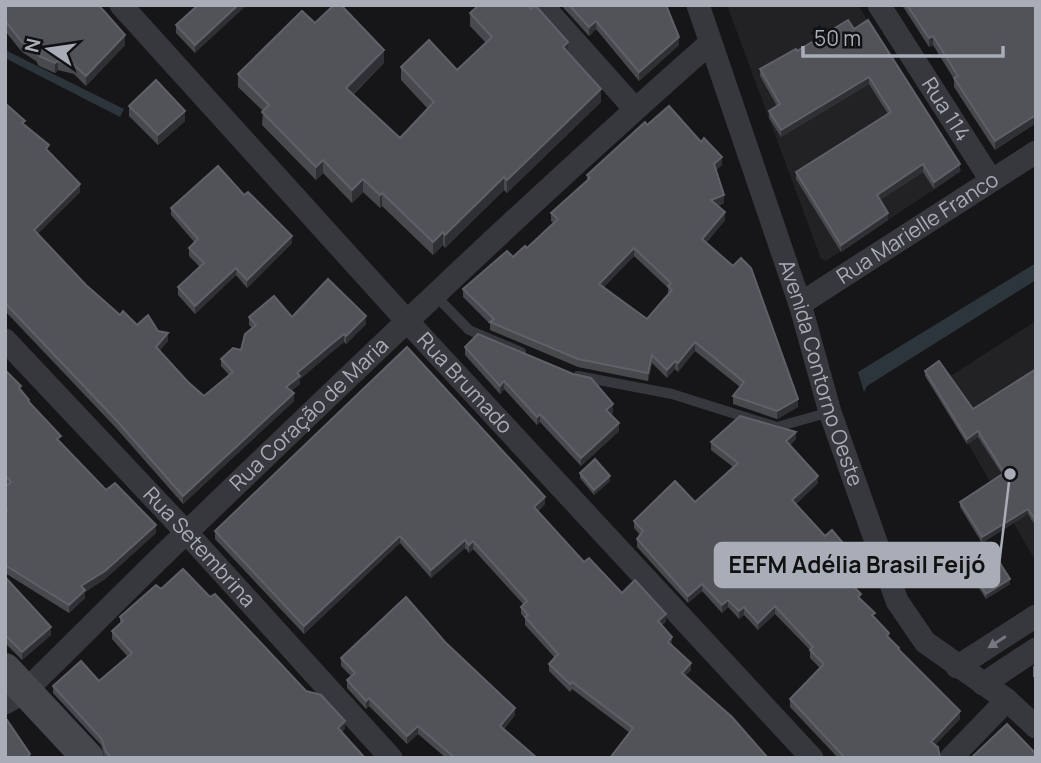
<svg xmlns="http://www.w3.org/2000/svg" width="1041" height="763" viewBox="0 0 1041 763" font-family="Manrope,sans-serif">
<rect width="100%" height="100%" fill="#161618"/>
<g fill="#222225">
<path d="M727,5H858L962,171L826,261L821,259Z"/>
<path d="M1036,321V562L935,386Z"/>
</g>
<g fill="#2c353c">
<path d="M5,50L124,109L120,117L5,58Z"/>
<path d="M1036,263V280L867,386L864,392L858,372Z"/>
</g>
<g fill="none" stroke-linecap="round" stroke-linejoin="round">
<g stroke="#37383d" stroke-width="10">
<path d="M435,295L469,330L521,352"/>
<path d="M578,376L672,394L777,427L830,412"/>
</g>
<g stroke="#37383d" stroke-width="23">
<path id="s1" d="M121,5L407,321L812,758"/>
<path d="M542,5L635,109"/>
<path id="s2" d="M698,5L800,304L830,412L897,601L925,642L1007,700L1036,727"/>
<path id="s3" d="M879,5L991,180"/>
<path id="s4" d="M800,304L1036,152"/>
<path id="s5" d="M5,340L186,532L391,758"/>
<path d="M957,667L1036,616"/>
<path d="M983,684L1036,649"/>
<path id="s6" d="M5,703L24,692C79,639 132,584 187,532C359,366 531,201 710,43"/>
<path d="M951,758L1007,700"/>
</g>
<path stroke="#45474d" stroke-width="32" d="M5,669L88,758"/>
</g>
<g fill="#47494d" fill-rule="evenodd">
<path d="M5,5L125,45L86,86L74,74L58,70L55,73L39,66L36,61L22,52L5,31Z"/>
<path d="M198,5L195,53L176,33V25Z"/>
<path d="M561,5H666L679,45L639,81L596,29L589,36Z"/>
<path d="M902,5H1036V123L995,150L954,87V79L933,45L929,47Z"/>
<path d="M470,13L568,52L601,102L507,193L504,190L445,248L443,245L433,255L382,206L380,208L363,192L352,203L323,173L316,180L262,125L263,111L238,87V74L315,23L384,63L353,95L400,138L428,109L401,80V67L457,70L486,43L470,26Z"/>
<path d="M854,29L960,171L934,189L923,172L880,200L888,220L841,252L796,179V172L888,114L869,84L781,137L769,118V111L777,106L760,76V69L797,51Z"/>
<path d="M129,106L185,121L158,145L129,116Z"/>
<path d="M5,107L25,126L49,152L80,192L37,234L86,285L120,315L137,325L158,331L168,341L159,351L188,382L204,396L229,375L221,366V359L241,350L252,328L249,325V317H292L366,324L346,344L344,342L334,350L300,379V384L291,391L294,401L183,504L117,429L5,311Z"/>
<path d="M647,125L722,165L716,170L724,203L718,206L725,220L706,243L798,407L777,419L733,404V396L740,387L695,351L678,372L675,369L667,378L652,363L648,381L578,367L490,330V324L463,297V289L527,248L554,223L551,221V213L587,180V175ZM634,256L668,288V294L647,319L604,287Z"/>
<path d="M244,195L292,243L247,288L236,275L195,314L178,295V287L200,267L189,256V248L195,243L171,215V208Z"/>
<path d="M465,347L613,413L611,414L619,431L581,466L540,422L537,425L504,389L500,394L465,355Z"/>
<path d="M1036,369V527L1028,514L982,543L960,507V502L1002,474L978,437L967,444L925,376V371L973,409Z"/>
<path d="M5,370L61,443L106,490L156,533L105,579L85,592V598L69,613L5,573V487L7,485L5,483Z"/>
<path d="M796,439L790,445L818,483L796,504L825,536L853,562L850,565L857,581L852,586L861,599L899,651L960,719L935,745L940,758H838L790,707V699L820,668L810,658V650L775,614L758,630L744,615L739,619L728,607L722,613L702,591L688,603L637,547V539L640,535L634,528V521L695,502L733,467L711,450V442Z"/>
<path d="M580,473L610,481L594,495L580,478Z"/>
<path d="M545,504L538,511L584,562L622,593L666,622L662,625L672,644L671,646L691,670L630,733L572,689L570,692L549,671V664L555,658L525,625V618L521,614V607L524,605L473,549L469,553L465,548L431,578L400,543L304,634L215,539V531Z"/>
<path d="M972,572L1010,584L986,599L972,577Z"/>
<path d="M5,577L51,635L22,660L5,643Z"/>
<path d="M161,589L210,597L345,728L342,732L365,758H105L101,745L53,693V686L99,681L128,657L112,639V631L120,624V617Z"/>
<path d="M445,642L515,715L504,729L537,758H446L418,734L407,744L369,706L366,709L347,688V680L351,676L341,666V658Z"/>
<path d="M1036,665V687L1034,685V667Z"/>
</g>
<g fill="#2f3033">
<path d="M238,5H247L195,53V45Z"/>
<path d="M596,21V29L589,36V27Z"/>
<path d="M125,35V45L86,86V76Z"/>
<path d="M933,36V45L929,47V38Z"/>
<path d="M679,37V45L639,81V72Z"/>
<path d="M568,42V55L563,47Z"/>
<path d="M384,50V63L346,101V88Z"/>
<path d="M58,61V70L55,73V63Z"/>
<path d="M869,77V84L781,137V130Z"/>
<path d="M601,89V102L507,193V180Z"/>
<path d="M185,111V121L158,145V135Z"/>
<path d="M1036,115V123L995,150V141Z"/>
<path d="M722,157V165L714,172V164Z"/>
<path d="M323,160V173L316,180V167Z"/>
<path d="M923,164V172L877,202V195Z"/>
<path d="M960,164V171L934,189V182Z"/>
<path d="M504,177V190L445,248V235Z"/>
<path d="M363,179V192L352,203V190Z"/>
<path d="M80,184V192L34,238V230Z"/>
<path d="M382,193V206L380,208V195Z"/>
<path d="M724,195V203L711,208V200Z"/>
<path d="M725,212V220L702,247V239Z"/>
<path d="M888,213V220L841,252V245Z"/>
<path d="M443,232V245L433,255V242Z"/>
<path d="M292,236V243L247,288V280Z"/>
<path d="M634,248V256L599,292V284Z"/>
<path d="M236,268V275L195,314V306Z"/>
<path d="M366,316V324L346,344V336Z"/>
<path d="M168,333V341L156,355V347Z"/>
<path d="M344,334V342L300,379V384L286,395V387L297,373Z"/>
<path d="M695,342V351L678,372V363Z"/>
<path d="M652,355V363L648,381V373Z"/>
<path d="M675,361V369L667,378V370Z"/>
<path d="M504,381V389L500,394V386Z"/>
<path d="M294,393V401L183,504V496Z"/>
<path d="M798,399V407L777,419V411Z"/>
<path d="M613,404V413L606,418V410Z"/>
<path d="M540,414V422L537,425V417Z"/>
<path d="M619,423V431L581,466V458Z"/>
<path d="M978,431V437L967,444V439Z"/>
<path d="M796,432V439L786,449V441Z"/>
<path d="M610,476V481L594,495V490Z"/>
<path d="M818,476V483L792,508V500Z"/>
<path d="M545,497V504L534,514V507Z"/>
<path d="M1028,509V514L982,543V537Z"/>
<path d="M156,525V533L105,579L85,592V598L69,613V605L81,586Z"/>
<path d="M400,536V543L304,634V626Z"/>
<path d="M465,540V548L431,578V570Z"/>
<path d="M473,541V549L469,553V545Z"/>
<path d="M853,555V562L846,568V560Z"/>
<path d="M857,574V581L848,589V581Z"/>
<path d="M1010,579V584L986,599V594Z"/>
<path d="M702,584V591L688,603V596Z"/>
<path d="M728,600V607L722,613V605Z"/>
<path d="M775,606V614L758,630V623Z"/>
<path d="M744,607V615L739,619V611Z"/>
<path d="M666,614V622L658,628V621Z"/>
<path d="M51,627V635L22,660V652Z"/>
<path d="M672,637V644L668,650V642Z"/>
<path d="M691,663V670L682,680V673Z"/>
<path d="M369,698V706L366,709V701Z"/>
<path d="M515,708V715L500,733V726Z"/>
<path d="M960,711V719L931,749V742Z"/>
<path d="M345,721V728L338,735V728Z"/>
<path d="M418,726V734L407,744V736Z"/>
</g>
<g fill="#525359" stroke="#5f6168" stroke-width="2" fill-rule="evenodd">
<path d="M5,5H98L104,11L125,35L86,76L74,65L58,61L55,63L39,56L36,51L22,42L5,21Z"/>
<path d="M198,5H238L195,45L176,25Z"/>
<path d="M334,5H341L384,50L346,88L400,138L434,102L401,67L429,40L457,70L492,37L470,13L479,5H527L531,9L535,5L568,42L563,47L601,89L507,180L504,177L445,235L443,232L433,242L382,193L380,195L363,179L352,190L323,160L316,167L262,112L269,105L238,74L302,11L315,23Z"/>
<path d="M569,5H666L679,37L639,72L596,21L589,27Z"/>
<path d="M907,5H1036V103L1034,104L1036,108V115L995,141L954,78L958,76L933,36L929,38Z"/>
<path d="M848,20L854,29L868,20L960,164L934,182L923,164L877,195L888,213L841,245L796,172L891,112L869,77L781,130L769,111L780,104L760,69L796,49L797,51Z"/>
<path d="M156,80L185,111L158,135L129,106Z"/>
<path d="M7,105L25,121L22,123L49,145L46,149L80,184L34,230L86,285L120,315L123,311L137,325L148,315L158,331L168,333L156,347L188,382L204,396L233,372L221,359L233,348L241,350L245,334L256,325L249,317L274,296L292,317L328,279L366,316L346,336L344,334L334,342L297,373L300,376L286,387L294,393L183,496L117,421L5,303V107Z"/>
<path d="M669,106L701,142L704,138L722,157L714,164L724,195L711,200L725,212L702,239L733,266L741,258L751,268L798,399L777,411L733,396L744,382L695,342L678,363L675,361L667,370L652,355L648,373L578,359L490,322L494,319L463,289L507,251L513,257L525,246L527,248L558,219L551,213L590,178L587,175L645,122L647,125ZM634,248L671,283L668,286L672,290L647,319L599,284Z"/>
<path d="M218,166L244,195L248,192L292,236L247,280L236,268L195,306L178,287L204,263L189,248L198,239L171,208Z"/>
<path d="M478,334L573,374L591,378L613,404L606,410L619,423L581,458L540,414L537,417L504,381L500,386L465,347Z"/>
<path d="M407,347L545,497L534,507L584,562L589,558L622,593L635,580L666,614L658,621L672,637L668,642L691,663L682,673L732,717L768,758H610L633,728L572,682L570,684L549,664L558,654L525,617L528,615L521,607L527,601L473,541L469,545L465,540L431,570L400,536L304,626L215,531Z"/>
<path d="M939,361L973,409L1036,369V521L1028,509L982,537L960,502L1004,473L978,431L967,439L925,371Z"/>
<path d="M5,370L21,386L19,388L29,400L28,401L61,436L57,439L106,490L115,483L156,525L105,571L81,586L85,590L69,605L5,565V512L7,511L5,507V487L11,482L5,475Z"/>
<path d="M740,416L796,432L786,441L818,476L792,500L825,536L832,530L853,555L846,560L857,574L848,581L861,594L858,597L875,613L872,615L889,633L887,636L899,648L898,649L960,711L931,742L938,747L940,758H845L790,699L824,664L810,650L813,647L775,606L758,623L744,607L739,611L728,600L722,605L702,584L688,596L637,539L643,531L634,521L675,481L695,502L738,463L711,442Z"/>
<path d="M595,459L610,476L594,490L580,473Z"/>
<path d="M996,557L1010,579L986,594L972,572Z"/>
<path d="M183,569L210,597L215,594L306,691L321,695L345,721L338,728L365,758H112L106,752L101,738L53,686L81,661L99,681L132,653L112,631L123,621L120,617L156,585L161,589Z"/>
<path d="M5,577L51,627L22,652L5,635Z"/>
<path d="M406,597L445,642L515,708L500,726L537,758H455L418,726L407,736L369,698L366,701L347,680L355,673L341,658Z"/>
<path d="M1036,665V678L1034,676V667Z"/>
<path d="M7,720L30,754L27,757V758H5V721Z"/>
<path d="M1007,724L1036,754V758H971Z"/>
</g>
<defs><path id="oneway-solid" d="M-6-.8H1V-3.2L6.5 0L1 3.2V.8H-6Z" transform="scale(1.75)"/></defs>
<use fill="#757881" href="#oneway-solid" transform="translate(997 642) rotate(147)"/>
<g text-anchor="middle" stroke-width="6" stroke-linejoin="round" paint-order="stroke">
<g font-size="21" fill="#a8adb8" stroke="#111113">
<text dy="7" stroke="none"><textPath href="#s3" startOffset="124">Rua 114</textPath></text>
<text dy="7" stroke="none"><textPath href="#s4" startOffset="140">Rua Marielle Franco</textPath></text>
<text dy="7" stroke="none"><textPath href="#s2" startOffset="388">Avenida Contorno Oeste</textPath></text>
<text dy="7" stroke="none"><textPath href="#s1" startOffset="511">Rua Brumado</textPath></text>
<text dy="7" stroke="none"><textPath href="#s6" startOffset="420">Rua Coração de Maria</textPath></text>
<text dy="7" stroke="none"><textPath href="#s5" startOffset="284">Rua Setembrina</textPath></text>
</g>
</g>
<path fill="none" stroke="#a8adb8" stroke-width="2.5" d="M1010 474L999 565"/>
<circle fill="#a8adb8" stroke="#111113" stroke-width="2.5" cx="1010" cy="474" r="7"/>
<rect fill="#a8adb8" stroke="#a8adb8" stroke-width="2.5" x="715" y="543" width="284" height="44" rx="7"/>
<g font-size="23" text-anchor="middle" font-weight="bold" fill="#111">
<text x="857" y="573">EEFM Adélia Brasil Feijó</text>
</g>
<rect width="1041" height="763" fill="none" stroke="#a8adb8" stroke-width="14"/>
<g transform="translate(49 49) rotate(283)" stroke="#111113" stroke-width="5" paint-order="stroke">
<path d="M0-5L12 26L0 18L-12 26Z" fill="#a8adb8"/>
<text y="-10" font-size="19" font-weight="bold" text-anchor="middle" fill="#a8adb8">N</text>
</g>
<path d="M803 46v10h200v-10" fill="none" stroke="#a8adb8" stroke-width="3.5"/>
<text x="814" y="46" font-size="21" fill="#a8adb8" stroke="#111113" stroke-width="5" paint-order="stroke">50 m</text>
</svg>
